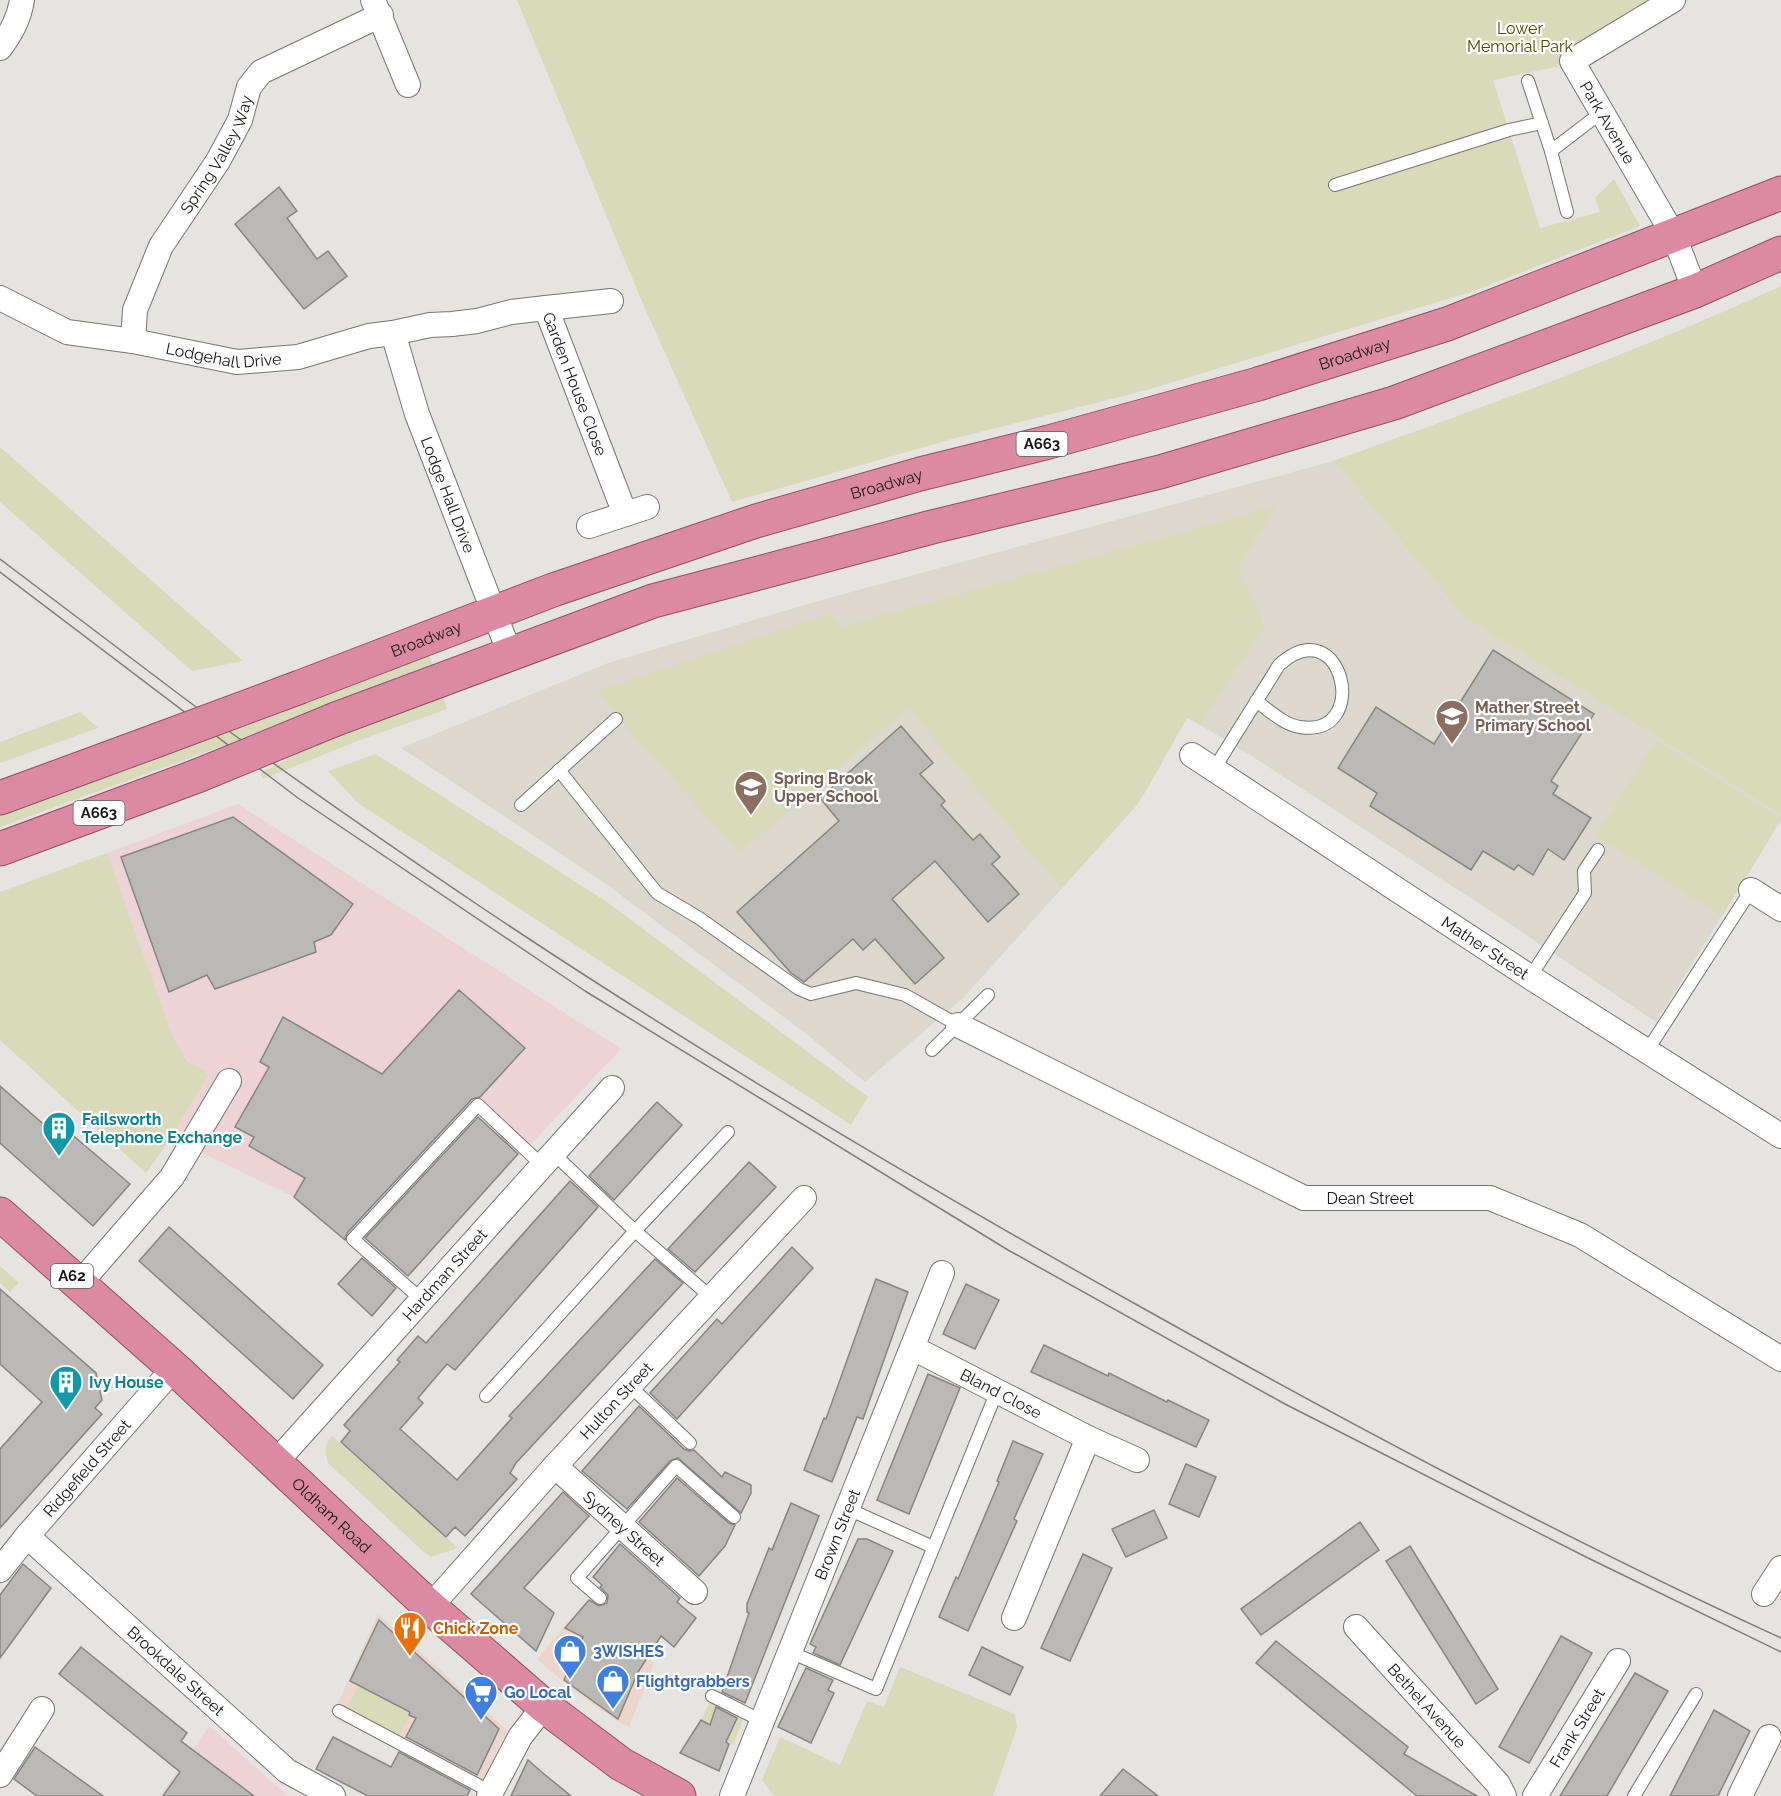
<svg xmlns="http://www.w3.org/2000/svg" width="1781" height="1796" viewBox="0 0 1781 1796" font-family="Raleway,sans-serif">
<rect width="100%" height="100%" fill="#e5e4e0"/>
<g fill="#ecd5ca">
<path d="M585,1603L654,1664L629,1727L617,1721L572,1689L537,1659Z"/>
<path d="M378,1614L507,1730L481,1783L337,1705Z"/>
</g>
<g fill="#edd2d6">
<path d="M238,804L621,1049L530,1145L478,1098L345,1240L294,1197L171,1138L209,1074L187,1061L173,1037L107,853Z"/>
<path d="M209,1726L288,1796H160Z"/>
</g>
<path fill="#dcd8ce" d="M1333,461L1465,618L1781,815V821L1656,1022L1475,901L1250,755L1187,717L1147,789L1136,806L964,997L865,1082L805,1033L606,884L401,748L608,663L818,601Z"/>
<g fill="#d8daba">
<path d="M517,0H1689L1608,51L1556,67L1493,80L1540,228L1600,212L1595,198L1614,179L1640,226L1474,291L1147,390L952,439L732,502L643,304Z"/>
<path d="M1781,286V815L1465,618L1333,461C1484,407 1635,353 1781,286Z"/>
<path d="M0,447L243,661L192,671L0,502Z"/>
<path d="M1277,506L1238,566L1265,627L1200,725L1187,718L1147,789L1136,806L1061,889L908,708L740,853L639,742L597,691L829,614L840,627Z"/>
<path d="M428,653L434,669L0,827V810Z"/>
<path d="M442,695L447,709L360,740L263,779L260,773L288,759L313,743Z"/>
<path d="M80,712L98,728L0,763V742Z"/>
<path d="M1656,740L1781,818L1722,916L1595,836Z"/>
<path d="M376,754L607,902L868,1097L851,1125L358,803L328,771Z"/>
<path d="M107,853L173,1037L187,1061L209,1074L171,1138L146,1173L0,1040V892Z"/>
<path d="M0,1266L19,1283L10,1292L0,1283Z"/>
<path d="M332,1436L458,1548L431,1557L424,1552L328,1463C325,1452 324,1444 332,1436Z"/>
<path d="M900,1667L1015,1714L1017,1727L993,1796H774L762,1780L780,1737L840,1765L867,1701L884,1707Z"/>
<path d="M366,1669L411,1712L399,1736L348,1708Z"/>
<path d="M710,1702L744,1718L733,1745C720,1739 714,1726 701,1720Z"/>
</g>
<g fill="#bab9b5" stroke="#868582" stroke-width="1.5">
<path d="M279,187L297,211L287,218L317,259L328,251L347,276L304,309L235,224Z"/>
<path d="M1493,650L1594,714L1551,781L1558,786L1553,794L1591,818L1564,860L1548,849L1533,875L1518,865L1514,870L1483,851L1471,870L1370,806L1377,793L1338,768L1376,707L1434,744Z"/>
<path d="M901,726L933,763L920,774L945,801L941,805L973,840L980,834L1000,857L992,864L1019,894L988,922L935,861L892,899L944,958L915,984L875,939L863,950L853,939L804,982L791,973L737,912L839,821L820,798Z"/>
<path d="M233,817L353,904L331,935L314,942L316,952L215,989L207,975L169,992L121,857Z"/>
<path d="M459,990L525,1048L480,1097L472,1099L347,1233L345,1240L294,1197L305,1178L249,1146L254,1137L235,1127L269,1067L260,1062L283,1017L382,1074Z"/>
<path d="M0,1086L49,1129L56,1121L130,1184L93,1226L0,1143Z"/>
<path d="M657,1102L682,1125L614,1200L589,1176Z"/>
<path d="M478,1117L518,1154L408,1276L365,1238Z"/>
<path d="M749,1162L776,1187L695,1272L668,1249Z"/>
<path d="M570,1181L598,1207L455,1370L447,1364L418,1398L423,1403L400,1429L457,1480L512,1418L509,1416L655,1259L683,1283L516,1463L510,1473L517,1479L465,1536L455,1527L446,1537L341,1442L350,1431L344,1425L400,1362L397,1360L418,1336L426,1343Z"/>
<path d="M169,1227L323,1365L293,1399L139,1261Z"/>
<path d="M792,1247L813,1268L677,1419L650,1393L717,1319L722,1324Z"/>
<path d="M362,1258L396,1288L372,1316L338,1284Z"/>
<path d="M876,1279L908,1292L863,1419L857,1417L832,1482L804,1470L824,1418L826,1419Z"/>
<path d="M966,1284L999,1300L975,1349L943,1334Z"/>
<path d="M0,1289L96,1373L102,1400L95,1408L102,1414L0,1528V1449L42,1402L0,1364Z"/>
<path d="M1044,1345L1108,1376L1109,1373L1167,1402L1168,1400L1209,1420L1196,1447L1031,1372Z"/>
<path d="M928,1374L960,1388L909,1514L877,1500Z"/>
<path d="M639,1406L684,1449L689,1451L694,1450L722,1477L725,1472L751,1485V1493L741,1513L678,1458L670,1461L627,1509L582,1471Z"/>
<path d="M1013,1441L1043,1454L1014,1519L1017,1521L968,1631L939,1617L956,1577L958,1579L999,1482L997,1481Z"/>
<path d="M1186,1464L1216,1477L1199,1517L1169,1504Z"/>
<path d="M677,1478L729,1523L735,1525L725,1546L699,1576L639,1522Z"/>
<path d="M563,1492L589,1516L524,1588L554,1613L536,1651L471,1594Z"/>
<path d="M791,1503L819,1516L745,1703L722,1692L749,1613L747,1612V1604L769,1548L772,1550Z"/>
<path d="M1154,1510L1167,1538L1126,1557L1112,1529Z"/>
<path d="M1360,1522L1379,1550L1261,1635L1241,1609Z"/>
<path d="M858,1539H867L893,1551L840,1665L813,1653L816,1647L810,1644Z"/>
<path d="M620,1544L680,1598L677,1602L696,1618L674,1647L661,1636L638,1672L618,1719L564,1680L583,1637L565,1628L589,1600L599,1606L607,1603L608,1595L600,1587L602,1585L593,1577Z"/>
<path d="M1410,1546L1498,1689L1476,1704L1386,1561Z"/>
<path d="M1083,1554L1112,1568L1070,1661L1041,1648Z"/>
<path d="M23,1564L51,1588L0,1658V1595Z"/>
<path d="M379,1620L499,1729L477,1775L406,1737L416,1718L409,1715L410,1712L350,1681Z"/>
<path d="M1561,1636L1592,1653L1529,1763L1499,1747Z"/>
<path d="M1276,1641L1408,1747L1404,1754L1477,1796H1417L1256,1663Z"/>
<path d="M81,1647L187,1733L181,1741L254,1796H163L180,1772L59,1674Z"/>
<path d="M982,1647L1023,1667L1010,1695L969,1675Z"/>
<path d="M806,1668L833,1680L828,1690L834,1693L811,1743L778,1727Z"/>
<path d="M1635,1673L1668,1691L1607,1796H1560Z"/>
<path d="M716,1707L737,1718L726,1742L729,1744L719,1771L680,1753L701,1720L710,1725Z"/>
<path d="M1714,1710L1750,1731L1718,1796H1670Z"/>
<path d="M333,1737L391,1767L399,1752L470,1790L467,1796H368L316,1769Z"/>
<path d="M35,1747L103,1796H37L14,1779Z"/>
<path d="M528,1760L544,1774L571,1796H511Z"/>
<path d="M1123,1769L1158,1796H1100Z"/>
</g>
<g fill="none" stroke-linecap="round" stroke-linejoin="round">
<defs>
<g id="service">
<path d="M1528,81L1551,151L1567,212"/>
<path d="M1551,151L1602,112"/>
<path d="M1335,185L1509,130L1542,123"/>
<path d="M1214,769L1279,665C1343,607 1372,739 1300,727C1284,725 1269,710 1256,701"/>
<path d="M559,770L657,893L699,918L799,989L811,994L856,983L905,995L958,1025"/>
<path d="M521,805L616,719"/>
<path d="M1530,977L1585,893L1584,871L1598,850"/>
<path d="M932,1050L988,995"/>
<path d="M1647,1051L1751,890"/>
<path d="M554,1154L635,1231L712,1298"/>
<path d="M422,1300L353,1239L478,1105L543,1166"/>
<path d="M629,1385L690,1443"/>
<path d="M486,1396L635,1231L728,1132"/>
<path d="M848,1509L933,1547"/>
<path d="M600,1598L577,1578L676,1466L734,1517"/>
<path d="M790,1652L876,1689L997,1391"/>
<path d="M712,1696L762,1721"/>
<path d="M339,1711L491,1792"/>
<path d="M1634,1796L1696,1694"/>
</g>
<g id="minor">
<path d="M373,0L408,85"/>
<path id="s1" d="M1673,0L1572,61L1674,236L1695,291"/>
<path d="M0,48C11,33 19,19 22,0"/>
<path id="s2" d="M0,298L67,332L133,341L237,362L298,357L369,336L393,333L430,325L452,324L477,321L511,312L546,308L625,514"/>
<path d="M546,308L611,301"/>
<path id="s3" d="M393,333L417,414L510,654"/>
<path id="s4" d="M133,341L135,310L161,246L218,161L240,120L249,87L261,72L381,15"/>
<path d="M589,526L647,507"/>
<path id="s5" d="M1192,755L1530,977L1781,1136"/>
<path d="M1751,890L1781,909"/>
<path id="s6" d="M958,1025L1304,1198H1490L1580,1235L1781,1359"/>
<path d="M80,1283L172,1177L229,1081"/>
<path id="s7" d="M913,1348L1088,1438L1137,1460"/>
<path id="s8" d="M276,1462L612,1088"/>
<path id="s9" d="M555,1466L695,1592"/>
<path id="s10" d="M27,1536L287,1771L333,1796"/>
<path id="s11" d="M0,1570L27,1536L174,1368"/>
<path d="M1764,1594L1781,1568"/>
<path id="s12" d="M430,1607L555,1466L804,1198"/>
<path d="M1014,1618L1088,1438"/>
<path id="s13" d="M1356,1627L1498,1784L1504,1796"/>
<path d="M0,1775L42,1709"/>
<path d="M489,1796L520,1737L544,1706"/>
<path id="s14" d="M732,1796L942,1273"/>
<path id="s15" d="M1535,1796L1618,1661"/>
<path d="M1740,1796L1769,1737"/>
</g>
<g id="trunk">
<path id="s16" d="M300,687L553,590L756,521L920,474L1049,442L1258,384L1447,324L1781,193"/>
<path d="M336,719L653,601L932,527L1160,472L1394,403L1695,291L1781,253"/>
<path d="M0,798L155,741"/>
<path d="M0,849L197,776"/>
<path id="s17" d="M0,1214L174,1368L430,1607L544,1706L621,1764L679,1796"/>
</g>
</defs>
<use href="#service" stroke="#767572" stroke-width="14"/>
<use href="#minor" stroke="#767572" stroke-width="26"/>
<use href="#trunk" stroke="#924e64" stroke-width="35"/>
<use href="#service" stroke="#fff" stroke-width="12"/>
<use href="#minor" stroke="#fff" stroke-width="24"/>
<use href="#trunk" stroke="#dc8aa4" stroke-width="33"/>
<g stroke="#7d7c7a" stroke-width="1.5">
<path d="M0,559C59,603 117,648 176,692C276,767 380,839 484,909C699,1053 922,1185 1148,1311C1355,1427 1565,1539 1781,1638"/>
<path d="M0,572L298,798L585,991L1008,1250L1285,1404L1586,1557L1781,1652"/>
</g>
<defs>
<g id="trunk-bridge">
<path d="M155,741L300,687"/>
<path d="M197,776L336,719"/>
</g>
</defs>
<use href="#trunk-bridge" stroke="#924e64" stroke-width="35" stroke-linecap="butt"/>
<use href="#trunk-bridge" stroke="#dc8aa4" stroke-width="33"/>
</g>
<defs>
<symbol id="school-pin" viewBox="-11 -11 22 30"><path d="M0 17L-7.5 6A9.5 9.5 0 1 1 7.5 6Z" fill="#8d6e63" stroke="#fff"/><path d="M0-5L7-2L0 1L-7-2ZM-4 1L0 2.5L4 1V4Q0 6-4 4Z" fill="#fff"/></symbol>
<symbol id="building-pin" viewBox="-11 -11 22 30"><path d="M0 17L-7.5 6A9.5 9.5 0 1 1 7.5 6Z" fill="#0f9aa8" stroke="#fff"/><path d="M-4-6H4V6H1V3H-1V6H-4ZM-2.5-4.3h1.7v1.8h-1.7ZM.8-4.3h1.7v1.8H.8ZM-2.5-1h1.7V.8h-1.7ZM.8-1h1.7V.8H.8Z" fill="#fff"/></symbol>
<symbol id="restaurant-pin" viewBox="-11 -11 22 30"><path d="M0 17L-7.5 6A9.5 9.5 0 1 1 7.5 6Z" fill="#e8710a" stroke="#fff"/><path d="M-5-6h1v4h1v-4h1v4h1v-4h1v5L-1.5 .5V6h-2V.5L-5-1ZM5-6V6H3V1.5H1.5Q1.5-4 5-6Z" fill="#fff"/></symbol>
<symbol id="shop-pin" viewBox="-11 -11 22 30"><path d="M0 17L-7.5 6A9.5 9.5 0 1 1 7.5 6Z" fill="#3f7fe0" stroke="#fff"/><path d="M-5-2.5h2.3a2.7 3.5 0 0 1 5.4 0H5L5.5 6h-11ZM-1.5-2.5h3a1.5 2.3 0 0 0-3 0Z" fill="#fff"/></symbol>
<symbol id="supermarket-pin" viewBox="-11 -11 22 30"><path d="M0 17L-7.5 6A9.5 9.5 0 1 1 7.5 6Z" fill="#3f7fe0" stroke="#fff"/><path d="M-6-5.5h2.5l.6 2H6L4.5 2H-2.5L-4.4-4H-6ZM-1.5 3.2a1.3 1.3 0 1 0 .1 0ZM3 3.2a1.3 1.3 0 1 0 .1 0Z" fill="#fff"/></symbol>
</defs>
<g fill-rule="evenodd">
<use href="#school-pin" x="1433" y="697" width="38" height="52"/>
<use href="#school-pin" x="732" y="768" width="38" height="52"/>
<use href="#building-pin" x="40" y="1109" width="38" height="52"/>
<use href="#building-pin" x="47" y="1363" width="38" height="52"/>
<use href="#restaurant-pin" x="391" y="1609" width="38" height="52"/>
<use href="#shop-pin" x="551" y="1632" width="38" height="52"/>
<use href="#shop-pin" x="594" y="1662" width="38" height="52"/>
<use href="#supermarket-pin" x="462" y="1673" width="38" height="52"/>
</g>
<g text-anchor="middle" stroke-width="4.5" stroke-linejoin="round" paint-order="stroke">
<g fill="#fff" stroke="#5c5c5b" stroke-width="1.5">
<rect x="1016.5" y="432" width="51" height="24" rx="4.5"/>
<rect x="73.5" y="801" width="51" height="24" rx="4.5"/>
<rect x="51" y="1264" width="42" height="24" rx="4.5"/>
</g>
<g font-size="15" font-weight="bold" fill="#161615">
<text x="1042" y="449">A663</text>
<text x="99" y="818">A663</text>
<text x="72" y="1281">A62</text>
</g>
<g font-size="16" fill="#4b4c02" stroke="#fff">
<text x="1520" y="34">Lower<tspan x="1520" dy="18">Memorial Park</tspan></text>
</g>
<g font-size="16" fill="#161615" stroke="#fff">
<text dy="6" stroke="none"><textPath href="#s1" startOffset="189">Park Avenue</textPath></text>
<text dy="6" stroke="none"><textPath href="#s4" startOffset="208">Spring Valley Way</textPath></text>
<text dy="6" stroke="none"><textPath href="#s2" startOffset="234">Lodgehall Drive</textPath></text>
<text dy="6" stroke="none"><textPath href="#s16" startOffset="1107">Broadway</textPath></text>
<text dy="6" stroke="none"><textPath href="#s2" startOffset="644">Garden House Close</textPath></text>
<text dy="6" stroke="none"><textPath href="#s16" startOffset="621">Broadway</textPath></text>
<text dy="6" stroke="none"><textPath href="#s3" startOffset="171">Lodge Hall Drive</textPath></text>
<text dy="6" stroke="none"><textPath href="#s16" startOffset="135">Broadway</textPath></text>
<text dy="6" stroke="none"><textPath href="#s5" startOffset="351">Mather Street</textPath></text>
<text dy="6" stroke="none"><textPath href="#s6" startOffset="453">Dean Street</textPath></text>
<text dy="6" stroke="none"><textPath href="#s8" startOffset="252">Hardman Street</textPath></text>
<text dy="6" stroke="none"><textPath href="#s7" startOffset="99">Bland Close</textPath></text>
<text dy="6" stroke="none"><textPath href="#s12" startOffset="278">Hulton Street</textPath></text>
<text dy="6" stroke="none"><textPath href="#s11" startOffset="134">Ridgefield Street</textPath></text>
<text dy="6" stroke="none"><textPath href="#s17" startOffset="448">Oldham Road</textPath></text>
<text dy="6" stroke="none"><textPath href="#s9" startOffset="93">Sydney Street</textPath></text>
<text dy="6" stroke="none"><textPath href="#s14" startOffset="282">Brown Street</textPath></text>
<text dy="6" stroke="none"><textPath href="#s10" startOffset="201">Brookdale Street</textPath></text>
<text dy="6" stroke="none"><textPath href="#s13" startOffset="106">Bethel Avenue</textPath></text>
<text dy="6" stroke="none"><textPath href="#s15" startOffset="80">Frank Street</textPath></text>
</g>
<g font-size="16" font-weight="bold" fill="#785e54" stroke="#fff" text-anchor="start">
<text x="1475" y="713">Mather Street<tspan x="1475" dy="18">Primary School</tspan></text>
<text x="774" y="784">Spring Brook<tspan x="774" dy="18">Upper School</tspan></text>
</g>
<g font-size="16" font-weight="bold" fill="#0d838f" stroke="#fff" text-anchor="start">
<text x="82" y="1125">Failsworth<tspan x="82" dy="18">Telephone Exchange</tspan></text>
<text x="89" y="1388">Ivy House</text>
</g>
<g font-size="16" font-weight="bold" fill="#c56008" stroke="#fff" text-anchor="start">
<text x="433" y="1634">Chick Zone</text>
</g>
<g font-size="16" font-weight="bold" fill="#366cbe" stroke="#fff" text-anchor="start">
<text x="593" y="1657">3WISHES</text>
<text x="636" y="1687">Flightgrabbers</text>
<text x="504" y="1698">Go Local</text>
</g>
</g>
</svg>
